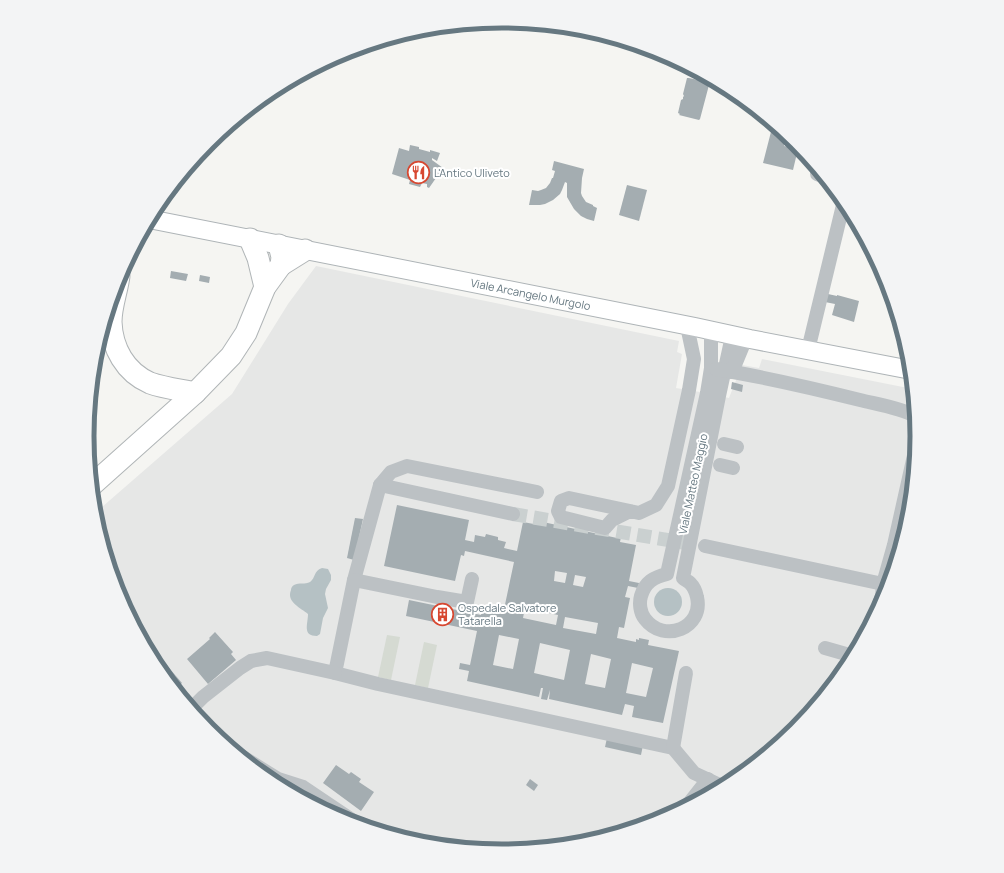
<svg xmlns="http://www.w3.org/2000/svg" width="1004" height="873" viewBox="0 0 1004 873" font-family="Manrope,sans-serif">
<rect width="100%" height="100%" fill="#f5f5f2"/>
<path fill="#e6e7e6" d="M316,266L679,341L677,352L682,354L676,388L712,394L729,398L742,365L759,368L762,359L913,389L917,437L909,518L886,596L847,668L796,730L733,782L661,820L583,844L502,852L421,844L343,820L271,782L208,730L156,667L118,595L94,514L232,394L288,304Z"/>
<g fill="#d5dad2">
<path d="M387,635L400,637L391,680L378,677Z"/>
<path d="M424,642L437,645L428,688L415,685Z"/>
</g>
<g fill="#b5c1c4">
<path d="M322,568L328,569L331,575V580L326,589L325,594L328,608L323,618L320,634L317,636C302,636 308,624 308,614C301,608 286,602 291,590C291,588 292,586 294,585C299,582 305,585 310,582C316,578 313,571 322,568Z"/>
<circle cx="668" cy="602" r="14"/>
</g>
<g fill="#a4adb1" fill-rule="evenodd">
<path d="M687,78H689L707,82L708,85H709L700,119L699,120L679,115L680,114L678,113L681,100L683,99V97L684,96L683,94Z"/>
<path d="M773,124L787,135L784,146L798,149L793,170L763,163Z"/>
<path d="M410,145L419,147V149L430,152V150L440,153L437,161L432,158V160L443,168L429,188L427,187V184L422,183L420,187L409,184L410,180L392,174L399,148L409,151Z"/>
<path d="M554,161L584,169L582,178L581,193L582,196L586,202L593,205V206L597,208L594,221L587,219L581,216L574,209L567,197V183L565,182L562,190L560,194L553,200L545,204L540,205H529L532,190L538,191L541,190L546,188L550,183L552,178H553L555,171L552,170Z"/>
<path d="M627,185L647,190L639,221L619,215Z"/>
<path d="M171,271L188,274L186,281L170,278Z"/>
<path d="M200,275L210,277L209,283L199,281Z"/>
<path d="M828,294L837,296V295L859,301L854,322L832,315L835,304L825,302Z"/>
<path d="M732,382L743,385L742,392L731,389Z"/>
<path d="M397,505L469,520L465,540L474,542L475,535L485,537L486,534L498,537V540L506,542L504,548L517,551L523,522L539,525L541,515L544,516L543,522L617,538L619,531L622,532L620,542L636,545L629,581L639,583L638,588L628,586L625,597L630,598L624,628L619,627L617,638L636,642V639L639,640V638L649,640L648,645L679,651L663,723L632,717L634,706L625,704L622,715L549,699L550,690L547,700L541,699L543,688H541L539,697L467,681L469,671L459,669L460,663L470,665L477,631L406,616L409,600L481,615L482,610L503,614L514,562L465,551L464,556L461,555L455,581L384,566ZM555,571L567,573L565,583L554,581ZM575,575L586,577L583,587L573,585ZM525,608L558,615L556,625L523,618ZM565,617L598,623L596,634L563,628ZM499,635L519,639L513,669L493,665ZM540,643L570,650L564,680L534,673ZM591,654L611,659L605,688L585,684ZM632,663L653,668L646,697L626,693Z"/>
<path d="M355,518L363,519L354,560L347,558Z"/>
<path d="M215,632L233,652L231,654L236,660L208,684L187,659L210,639L209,638Z"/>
<path d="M144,639L182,683L175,689L156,667L142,640Z"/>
<path d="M607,738L643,745L641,755L605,747Z"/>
<path d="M336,765L349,774L351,772L361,779L359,782L374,792L361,811L323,783Z"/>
<path d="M530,779L538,785L534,791L526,785Z"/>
</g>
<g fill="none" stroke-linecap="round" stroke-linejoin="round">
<path stroke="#cad0d0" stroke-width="14" stroke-dasharray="14 7" stroke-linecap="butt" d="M513,514L686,543"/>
<defs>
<g id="major">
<path id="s1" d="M149,219L695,327L750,339L911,370"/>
</g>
<g id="highway">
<path d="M250,239L258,258L265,287"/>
<path d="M281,265L305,250"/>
<path d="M119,276C117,292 111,306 111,322C112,348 125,372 150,383C164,388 181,390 195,393"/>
<path d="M91,486L195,393L231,356L246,333L265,287L281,265L282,257L279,245"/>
</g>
</defs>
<use href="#major" stroke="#aeb4b7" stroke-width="20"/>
<use href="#highway" stroke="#b0b5b7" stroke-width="23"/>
<g stroke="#bcc1c4" stroke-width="14">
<path d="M817,174L823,176"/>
<path d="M711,331V368L707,393L667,574C654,577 645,582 641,596C639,603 640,613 645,619C664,644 704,628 697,597C696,592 694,587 690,583C688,581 685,580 683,578L719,396L732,336"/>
<path d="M808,350L844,201"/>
<path d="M716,369C764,377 812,388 860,400C876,404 901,408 915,416"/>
<path d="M732,372L746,338"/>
<path d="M724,444L737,447"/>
<path d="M720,465L733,468"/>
<path d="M380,485L391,472L407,466L537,492"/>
<path d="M630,511L612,520L605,528L561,517L558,511L561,501L569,498L630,511L639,513L656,505L668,486L689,390L694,359L687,326"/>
<path d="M513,514L380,485L354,580L335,673L378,684L673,748L694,773L724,787"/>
<path d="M705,546L883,584"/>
<path d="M354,580L437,597L467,602L472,579"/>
<path d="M875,616L882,596L883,584L894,545L917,442"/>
<path d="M825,648L853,656"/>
<path d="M191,709L203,697L240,668L251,661L267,658L335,673"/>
<path d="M673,748L686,673"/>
<path d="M233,751L278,779L303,787L358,824"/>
<path d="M686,807L708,779"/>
</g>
<use href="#major" stroke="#fff" stroke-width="18"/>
<use href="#highway" stroke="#fff" stroke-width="21"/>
</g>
<defs>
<symbol id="restaurant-ring" viewBox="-11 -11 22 22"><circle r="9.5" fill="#fff" stroke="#d74831" stroke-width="1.5"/><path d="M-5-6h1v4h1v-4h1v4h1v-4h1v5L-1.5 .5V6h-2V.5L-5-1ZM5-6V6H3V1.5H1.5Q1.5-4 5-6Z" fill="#d74831"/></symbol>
<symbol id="building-ring" viewBox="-11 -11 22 22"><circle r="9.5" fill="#fff" stroke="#d74831" stroke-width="1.5"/><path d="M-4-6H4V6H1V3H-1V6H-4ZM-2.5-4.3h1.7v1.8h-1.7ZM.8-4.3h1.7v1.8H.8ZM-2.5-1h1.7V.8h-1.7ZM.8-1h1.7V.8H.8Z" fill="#d74831"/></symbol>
</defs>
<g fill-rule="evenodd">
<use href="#restaurant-ring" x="406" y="160" width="25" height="25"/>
<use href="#building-ring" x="430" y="602" width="25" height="25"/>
</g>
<g text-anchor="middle" stroke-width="4" stroke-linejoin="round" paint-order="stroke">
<g font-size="11" fill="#667881" stroke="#fff" text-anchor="start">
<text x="434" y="177">L'Antico Uliveto</text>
<text x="458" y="612">Ospedale Salvatore<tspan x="458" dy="13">Tatarella</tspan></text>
</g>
<g font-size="11" fill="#667881" stroke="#fff">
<text dy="4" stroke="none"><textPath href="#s1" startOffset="389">Viale Arcangelo Murgolo</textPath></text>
<text transform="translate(693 484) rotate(-78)" y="4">Viale Matteo Maggio</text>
</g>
</g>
<path d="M0 0H1004V873H0ZM94 436a408 408 0 1 1 816 0a408 408 0 1 1-816 0Z" fill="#f3f4f5" fill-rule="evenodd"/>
<path fill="none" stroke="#667881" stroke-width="5" d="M94 436a408 408 0 1 1 816 0a408 408 0 1 1-816 0Z"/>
</svg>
